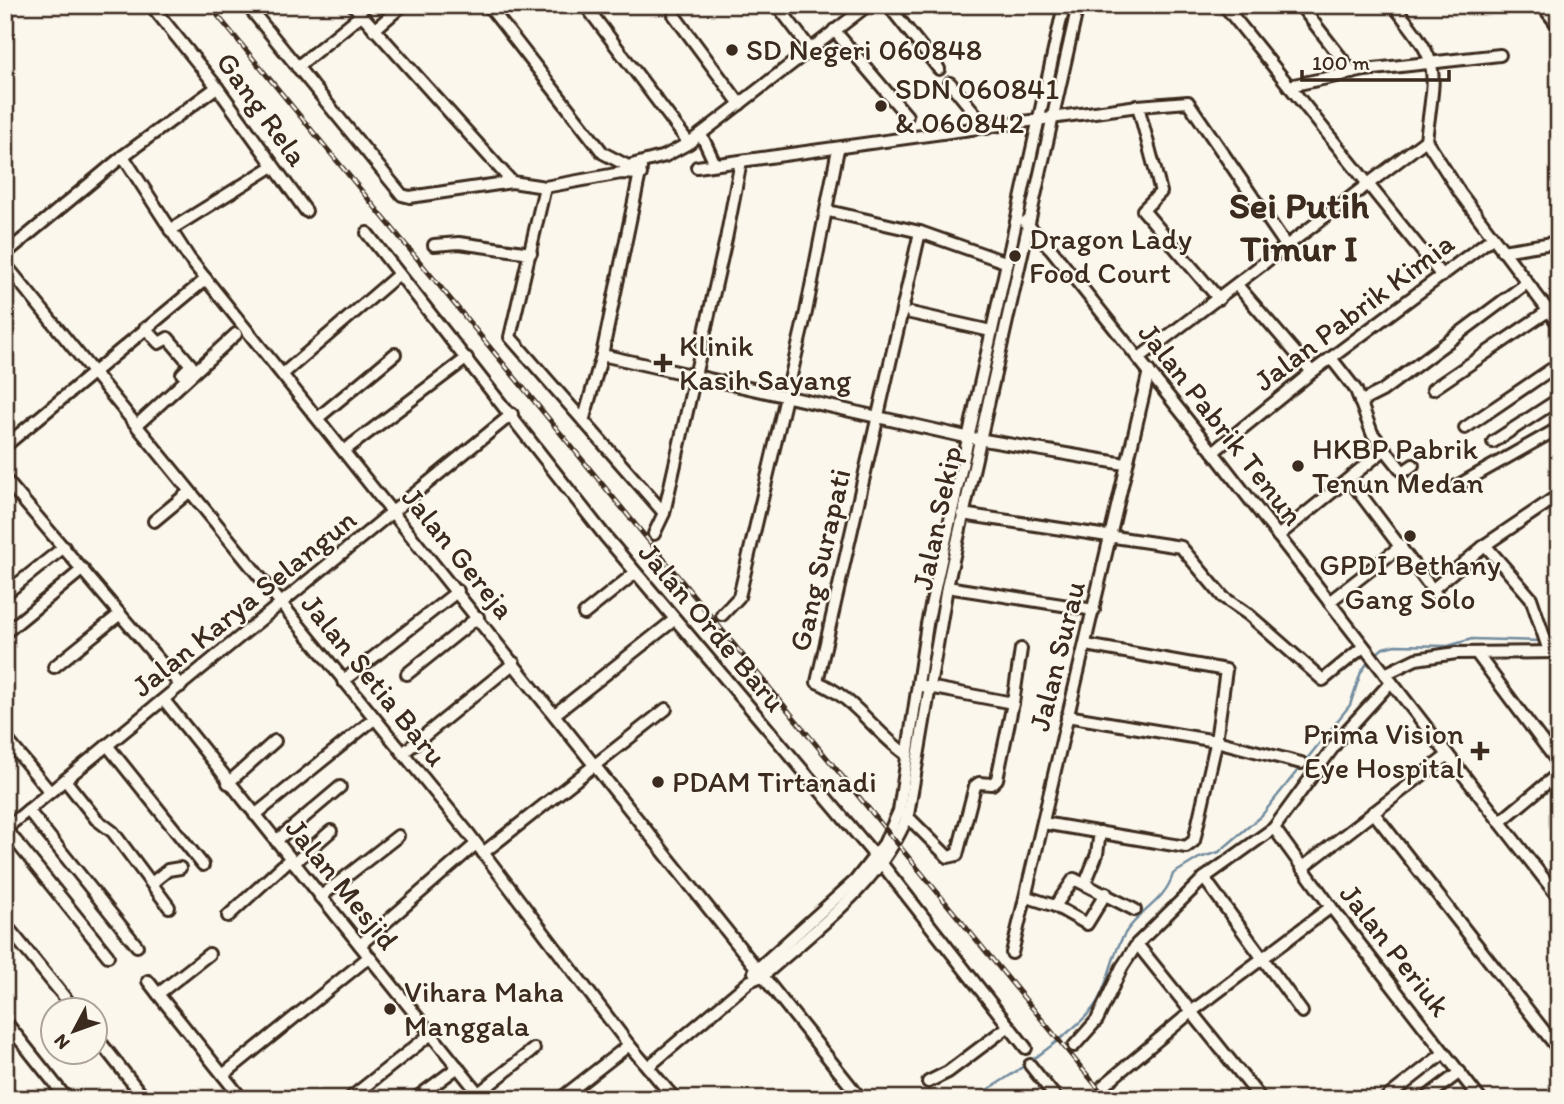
<svg xmlns="http://www.w3.org/2000/svg" width="1564" height="1104" viewBox="0 0 1564 1104" font-family="Itim,sans-serif">
<rect width="100%" height="100%" fill="#fbf7ec"/>
<filter id="ink" filterUnits="userSpaceOnUse"><feTurbulence type="fractalNoise" baseFrequency=".0143" numOctaves="2"/><feDisplacementMap in="SourceGraphic" scale="14" xChannelSelector="R" yChannelSelector="G"/><feConvolveMatrix kernelMatrix="1 2 1 2 8 2 1 2 1" color-interpolation-filters="sRGB"/></filter>
<g filter="url(#ink)">
<g fill="none" stroke-linecap="round" stroke-linejoin="round">
<g stroke="#728c9f" stroke-width="2.5">
<path d="M1548,641L1559,642"/>
<path d="M1374,656L1383,648L1395,645L1448,646L1472,639L1541,641"/>
<path d="M968,1099C992,1092 1083,1026 1096,1004C1109,984 1111,956 1124,935C1138,911 1165,902 1173,874L1199,858L1219,852L1262,815L1350,705L1361,672L1369,661"/>
</g>
<defs>
<g id="minor">
<path d="M151,5L217,87L306,211"/>
<path d="M247,5L402,195L410,197L512,182L545,187L621,173L641,174"/>
<path d="M353,5L512,182"/>
<path d="M488,5L603,153L628,166L665,156L689,143L868,5"/>
<path d="M585,5L689,143"/>
<path d="M676,5L674,15L740,104"/>
<path d="M777,5L811,50"/>
<path d="M888,5L939,69"/>
<path d="M1224,5L1442,276"/>
<path d="M1300,5L1353,73"/>
<path d="M1393,5C1443,66 1435,66 1426,140L1460,193L1559,325"/>
<path d="M1542,5L1559,27"/>
<path d="M374,30L403,5"/>
<path d="M834,30L907,116"/>
<path d="M297,67L361,15"/>
<path d="M950,83L987,128"/>
<path d="M1289,86L1365,70L1500,55"/>
<path d="M1138,106L1161,192L1143,210L1219,299"/>
<path d="M701,134L715,164"/>
<path d="M123,156L189,258L861,1099"/>
<path d="M697,167L1138,106L1188,102L1287,247"/>
<path d="M545,187L510,337L664,513L726,239L741,161"/>
<path d="M828,211L920,232L1008,263"/>
<path d="M1025,222L1051,249L1213,452L1559,898"/>
<path d="M170,230L273,166"/>
<path d="M367,233L605,536L882,864L1026,1048"/>
<path d="M434,245L459,243L531,253"/>
<path d="M1502,251L1559,242"/>
<path d="M5,254L123,156L217,87"/>
<path d="M5,264L469,834L629,1045L675,1099"/>
<path d="M1237,285L1312,372"/>
<path d="M911,313L991,331"/>
<path d="M145,328L159,343L168,338L191,365L182,374"/>
<path d="M602,355L966,437L1125,464"/>
<path d="M1139,358L1426,140"/>
<path d="M1331,358L1356,390L1372,433L1403,472L1413,465"/>
<path d="M284,373L399,274"/>
<path d="M1433,389L1548,311"/>
<path d="M1360,402L1382,391L1527,283"/>
<path d="M319,417L395,354"/>
<path d="M584,418L602,355L641,168"/>
<path d="M137,425L236,334"/>
<path d="M1465,428L1559,364"/>
<path d="M1493,442L1559,399"/>
<path d="M5,446L206,279"/>
<path d="M345,450L467,358"/>
<path d="M1213,452L1312,372L1492,238"/>
<path d="M5,479L181,686"/>
<path d="M1349,479L1441,601"/>
<path d="M1455,487L1559,428"/>
<path d="M962,514L1181,547L1223,597L1249,615L1323,680L1363,647"/>
<path d="M154,521L189,492"/>
<path d="M654,534L664,513"/>
<path d="M1278,536L1384,450"/>
<path d="M1485,545L1531,598L1549,651"/>
<path d="M947,587L1094,610"/>
<path d="M1433,589L1485,545L1559,495"/>
<path d="M5,594L64,547"/>
<path d="M1329,602L1401,546"/>
<path d="M584,614L635,573"/>
<path d="M722,615L739,597L806,312L838,149"/>
<path d="M5,633L83,569"/>
<path d="M1477,654L1559,764"/>
<path d="M54,667L120,614"/>
<path d="M407,674L478,617"/>
<path d="M1385,674L1416,659L1456,653L1559,652"/>
<path d="M343,681L458,591"/>
<path d="M923,686L1013,703L1021,649"/>
<path d="M164,700L483,1099"/>
<path d="M555,714L674,620"/>
<path d="M1067,716L1216,741L1301,763"/>
<path d="M5,737L50,792"/>
<path d="M107,745L203,865"/>
<path d="M403,753L514,663"/>
<path d="M907,755C875,733 853,696 817,682L920,232"/>
<path d="M65,780L96,819L113,832L169,907"/>
<path d="M228,783L275,741"/>
<path d="M28,810L137,946"/>
<path d="M1373,812L1559,1050"/>
<path d="M905,814L948,857L957,855L975,786L979,783L992,784L997,779L1013,703"/>
<path d="M255,815L374,719"/>
<path d="M1500,822L1559,773"/>
<path d="M1043,823L1186,847L1194,841L1215,748L1226,670L1086,645"/>
<path d="M1274,828L1331,907L1480,1099"/>
<path d="M5,829L512,414"/>
<path d="M6,829L108,956"/>
<path d="M276,841L340,787"/>
<path d="M483,853L666,709"/>
<path d="M294,863L331,831"/>
<path d="M1302,868L1448,755"/>
<path d="M1204,878L1302,1012"/>
<path d="M153,882L168,870L180,868"/>
<path d="M1085,884L1097,854L1100,832"/>
<path d="M320,897L398,836"/>
<path d="M1027,897L1055,906L1087,924L1106,893"/>
<path d="M1055,906L1074,879L1135,910"/>
<path d="M228,916L290,859"/>
<path d="M5,924L75,1010"/>
<path d="M1137,944L1261,1099"/>
<path d="M360,945L476,844"/>
<path d="M1012,953L1149,371"/>
<path d="M754,972L855,881L884,844L899,811L927,624L1064,5"/>
<path d="M148,981L158,994L209,954"/>
<path d="M158,994L242,1099"/>
<path d="M5,1021L67,1099"/>
<path d="M94,1034L145,1099"/>
<path d="M1074,1046L1097,1020L1122,967L1137,944L1204,878L1274,828L1340,738L1391,682"/>
<path d="M1030,1065L1057,1099"/>
<path d="M648,1067L750,981L764,975C818,927 880,884 908,815L947,587L1078,5"/>
<path d="M223,1075L369,957"/>
<path d="M928,1082L948,1072L1009,1026"/>
<path d="M1103,1086L1191,1012L1331,907"/>
<path d="M479,1093L534,1049"/>
<path d="M349,1099L431,1034"/>
<path d="M415,1099L458,1067"/>
<path d="M560,1099L629,1045"/>
<path d="M1385,1099L1444,1053"/>
<path d="M1424,1099L1460,1072"/>
</g>
</defs>
<use href="#minor" stroke="#3b2a1e" stroke-width="16"/>
<use href="#minor" stroke="#fbf7ec" stroke-width="10"/>
<defs>
<path id="rail" d="M209,5L1107,1099"/>
</defs>
<use href="#rail" stroke="#3b2a1e" stroke-width="5"/>
<use href="#rail" stroke="#fbf7ec" stroke-width="2.5" stroke-dasharray="8" stroke-linecap="butt"/>
</g>
</g>
<g fill="#3b2a1e" stroke="#fbf7ec" stroke-width="2.5">
<circle cx="732" cy="50" r="7"/>
<circle cx="881" cy="106" r="7"/>
<circle cx="1015" cy="256" r="7"/>
<path d="M659.5 352.5h7v7h7v7h-7v7h-7v-7h-7v-7h7z"/>
<circle cx="1298" cy="466" r="7"/>
<circle cx="1410" cy="536" r="7"/>
<path d="M1476.5 740.5h7v7h7v7h-7v7h-7v-7h-7v-7h7z"/>
<circle cx="658" cy="782" r="7"/>
<circle cx="390" cy="1009" r="7"/>
</g>
<g text-anchor="middle" stroke-width="5" stroke-linejoin="round" paint-order="stroke">
<g font-size="30" fill="#3b2a1e" stroke="#fbf7ec" text-anchor="start">
<text x="746" y="60">SD Negeri 060848</text>
<text x="895" y="99">SDN 060841<tspan x="895" dy="34">&amp; 060842</tspan></text>
<text x="1029" y="249">Dragon Lady<tspan x="1029" dy="34">Food Court</tspan></text>
<text x="679" y="356">Klinik<tspan x="679" dy="34">Kasih Sayang</tspan></text>
<text x="1312" y="459">HKBP Pabrik<tspan x="1312" dy="34">Tenun Medan</tspan></text>
<text x="1410" y="575" text-anchor="middle">GPDI Bethany<tspan x="1410" dy="34">Gang Solo</tspan></text>
<text x="1464" y="744" text-anchor="end">Prima Vision<tspan x="1464" dy="34">Eye Hospital</tspan></text>
<text x="672" y="792">PDAM Tirtanadi</text>
<text x="404" y="1002">Vihara Maha<tspan x="404" dy="34">Manggala</tspan></text>
</g>
<g font-size="30" fill="#3b2a1e" stroke="#fbf7ec">
<text transform="translate(262 109) rotate(54)" y="10">Gang Rela</text>
<text transform="translate(1354 312) rotate(-37)" y="10">Jalan Pabrik Kimia</text>
<text transform="translate(1221 424) rotate(52)" y="10">Jalan Pabrik Tenun</text>
<text transform="translate(937 518) rotate(-78)" y="10">Jalan Sekip</text>
<text transform="translate(458 553) rotate(51)" y="10">Jalan Gereja</text>
<text transform="translate(820 560) rotate(-77)" y="10">Gang Surapati</text>
<text transform="translate(244 603) rotate(-39)" y="10">Jalan Karya Selangun</text>
<text transform="translate(712 627) rotate(50)" y="10">Jalan Orde Baru</text>
<text transform="translate(1057 656) rotate(-76)" y="10">Jalan Surau</text>
<text transform="translate(374 680) rotate(51)" y="10">Jalan Setia Baru</text>
<text transform="translate(342 884) rotate(51)" y="10">Jalan Mesjid</text>
<text transform="translate(1395 950) rotate(52)" y="10">Jalan Periuk</text>
</g>
<g font-size="37" font-weight="bold" fill="#3b2a1e" stroke="#fbf7ec">
<text x="1299" y="218">Sei Putih<tspan x="1299" dy="43">Timur I</tspan></text>
</g>
</g>
<rect width="1564" height="1104" fill="none" stroke="#fbf7ec" stroke-width="28"/>
<rect x="14" y="14" width="1536" height="1076" fill="none" stroke="#3b2a1e" stroke-width="2.5" filter="url(#ink)"/>
<g transform="translate(74 1031) rotate(229)"><circle r="33" fill="#fbf7ec" stroke="#aea59a" stroke-width="2"/>
<path d="M0-5L12 26L0 18L-12 26Z" fill="#3b2a1e"/>
<text y="-10" font-size="19" font-weight="bold" text-anchor="middle" fill="#3b2a1e">N</text>
</g>
<path d="M1302 70v10h147v-10" fill="none" stroke="#3b2a1e" stroke-width="3.5"/>
<text x="1312" y="70" font-size="21" fill="#3b2a1e" stroke="#fbf7ec" stroke-width="5" paint-order="stroke">100 m</text>
</svg>
